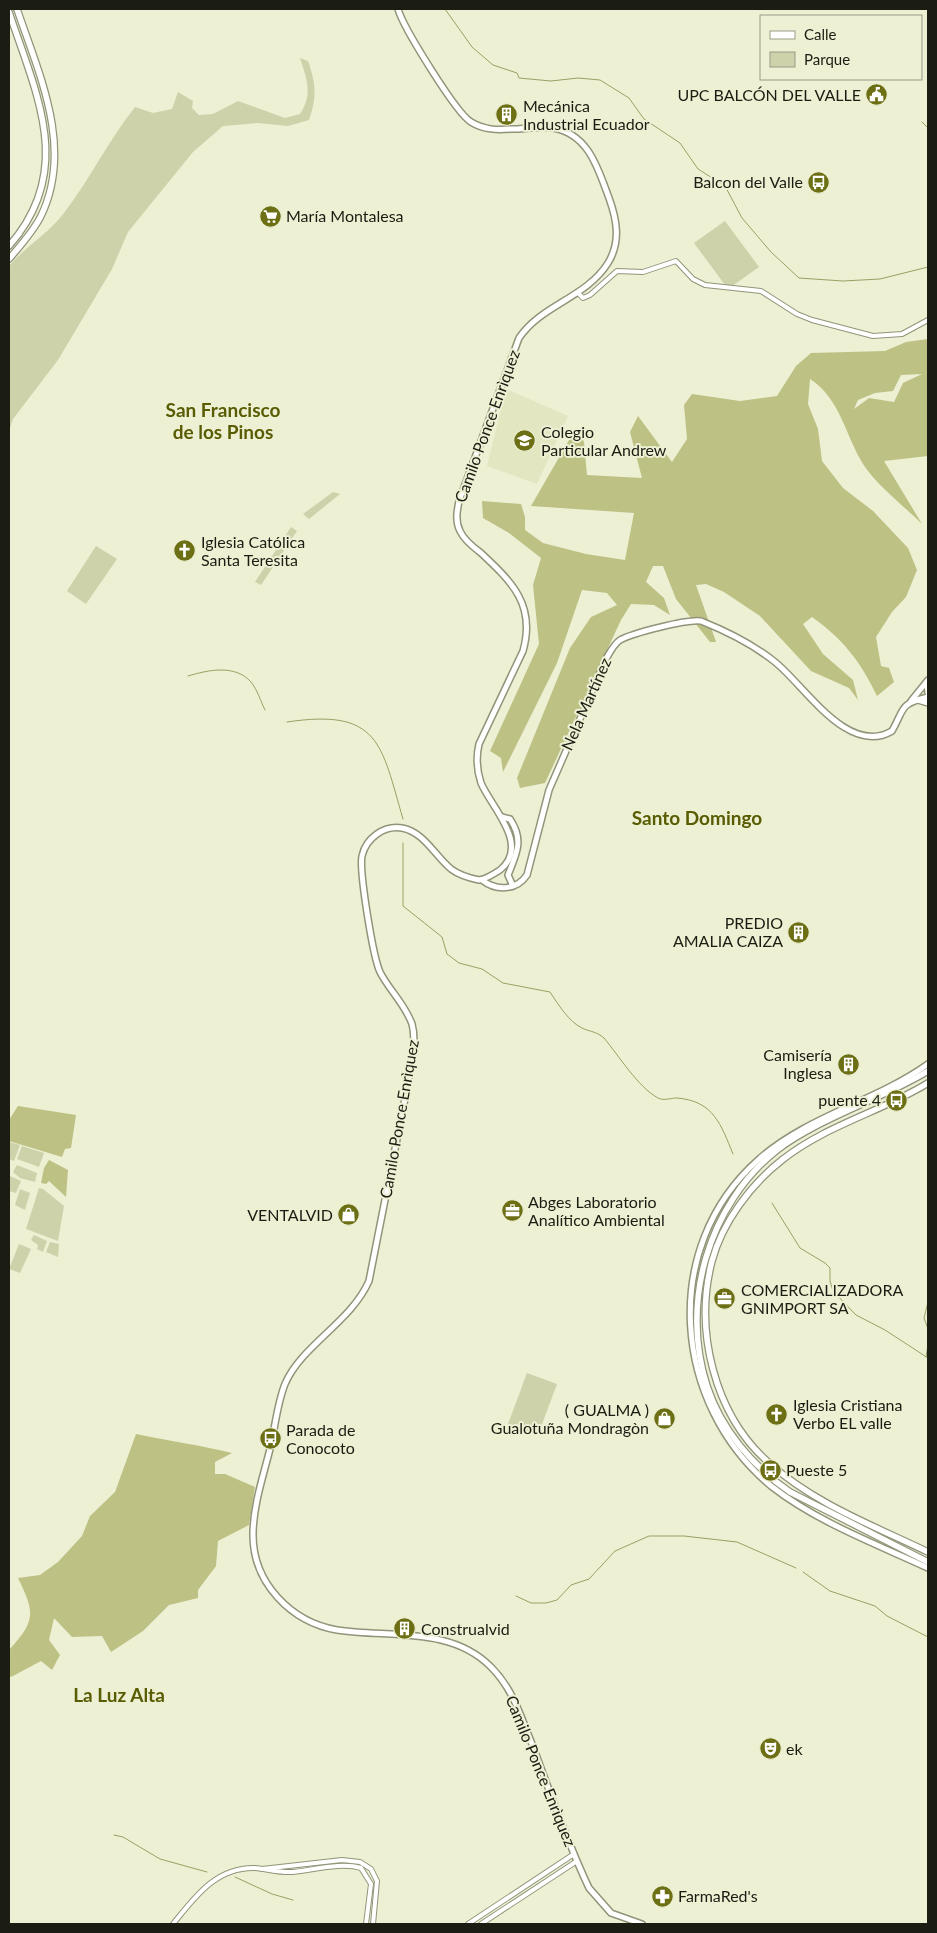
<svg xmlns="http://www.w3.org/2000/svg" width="937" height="1933" viewBox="0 0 937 1933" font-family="Lato,sans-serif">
<rect width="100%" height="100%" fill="#edf0d3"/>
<path fill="#e2e6c1" d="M506,389L568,416L537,484L487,466Z"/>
<g fill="#ced2aa">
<path d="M300,58L308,61C316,83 317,98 309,120L288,126L258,123L223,126L193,152L128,232L112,269L80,323L58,360L13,419L9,431V266C27,245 47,235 64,213C90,179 108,141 135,107L153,113L172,109L178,92L193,101L192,108L199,115L213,114L238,101L285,118L300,114C313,94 307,80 300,58Z"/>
<path d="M725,221L759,267L728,289L694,243Z"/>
<path d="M333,492L340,494L309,519L303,514Z"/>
<path d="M291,527L297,531L261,585L255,582Z"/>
<path d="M96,546L117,559L86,604L67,591Z"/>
<path d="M9,1142L20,1145L14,1161L9,1159Z"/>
<path d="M22,1146L44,1153L39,1167L17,1159Z"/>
<path d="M17,1165L37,1173L35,1182L20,1178L13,1172Z"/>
<path d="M10,1176L21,1181L16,1193L9,1191Z"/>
<path d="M39,1188L43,1189L64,1206L58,1241L26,1229Z"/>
<path d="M20,1189L30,1193L25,1210L15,1205Z"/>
<path d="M34,1235L47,1241L43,1252L37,1249L38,1245L31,1240Z"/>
<path d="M50,1242L59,1244L58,1257L46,1252Z"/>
<path d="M19,1244L31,1249L20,1273L9,1269Z"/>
<path d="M527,1373L557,1384L538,1435L508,1424Z"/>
</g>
<g fill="#bdc184" fill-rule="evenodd">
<path d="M928,339V456L884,461L922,524C904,506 880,488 865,467C845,437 842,400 810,379L808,404L818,429L822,461L843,488L873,511L908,548L917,570L906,597L892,612L876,637L881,666L889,668L894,682L877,696C861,662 842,638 812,617L803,624L823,654L853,680L858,700L849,688L811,671L760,616L724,592L706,584L696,585L716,642H710L676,599L663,566H653L646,582L664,598L670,615L654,605L631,604L621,620L545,783L520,788L517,778L570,648L591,617L617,605L607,593L582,590L557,663L503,772L501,758L490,751L539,644L533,585L541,558L509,533L483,518L482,501L521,504L525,517V530L543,543L586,554L625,560L634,513L531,506L576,428L584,442L587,475L642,478L630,432L638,416L672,462L687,439L684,405L692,394L740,401L777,396L796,366L811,353L885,351L906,342ZM922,374L903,383L894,402L869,398L854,409L858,400L875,393L893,391L901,375Z"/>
<path d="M18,1106L76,1115L71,1148L65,1149L62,1157L9,1141V1120Z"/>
<path d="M49,1160L68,1170L66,1197L49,1181L46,1184L41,1183L44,1168Z"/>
<path d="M136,1434C169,1441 200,1445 232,1453L215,1462V1474H225L255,1487L249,1525L218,1541L216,1566L198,1590V1598L169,1605L143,1631L111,1652L102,1636L72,1637L54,1618L49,1640L60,1655L52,1670L41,1661L11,1677L9,1675V1650C36,1620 35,1613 18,1578L40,1575L58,1562L82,1536L90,1516L115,1492Z"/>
</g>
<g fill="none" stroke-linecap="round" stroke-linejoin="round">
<g stroke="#9ba063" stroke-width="1">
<path d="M445,9L472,47L493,65L517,73L519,78L551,81L578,78L600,80L629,98L644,119L680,143L698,169L725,186L742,218L771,252L799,278L843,281L880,279L928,267"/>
<path d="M922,122L928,128"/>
<path d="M188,676C208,670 235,664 251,682C257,689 261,702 265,710"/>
<path d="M287,722C380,708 381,744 403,819"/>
<path d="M403,843V906L442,937L447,954L459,963L482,969L503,983L550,992C558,1004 569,1022 582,1028C590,1032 596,1031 604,1038C619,1056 638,1087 658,1098C664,1101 671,1098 677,1098C714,1101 721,1125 733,1154"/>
<path d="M772,1203L800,1248L825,1263L830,1268V1281L833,1291L856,1315L885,1330L928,1358"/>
<path d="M928,1302L924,1318L928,1329"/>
<path d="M926,1357L928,1345"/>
<path d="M803,1572L830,1591L875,1606L887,1616L928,1637"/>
<path d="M516,1596L531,1603H546L557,1600L571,1585L589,1579L615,1551L649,1536H684L737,1542L796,1568"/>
<path d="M114,1835L123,1837L160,1859L207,1872"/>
<path d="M235,1877L272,1894L293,1900"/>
</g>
<defs>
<g id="minor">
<path d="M578,293L583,298L590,295L617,271L643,272L676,261L693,279L705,285L761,291L797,314L812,320L873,336L902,334L928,320"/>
<path d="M262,1869L342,1860L360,1862L371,1869L377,1881L373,1924"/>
<path d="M173,1924C195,1897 216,1867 255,1868C268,1869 279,1873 293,1872C314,1870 341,1862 361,1868L371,1884L366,1924"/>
<path d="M468,1924L574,1854"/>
<path d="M481,1924L577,1861"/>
</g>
<g id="major">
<path d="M398,9C403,27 456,113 471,122C484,130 497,130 511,129C525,129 540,126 553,128C589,134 598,169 609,198C617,220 621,242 608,263C586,298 541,305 519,338L459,501C457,511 455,521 460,531C464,540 473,547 481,553C512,582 536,605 523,651L479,744C476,757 477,771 481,783C491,807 531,845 500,870C494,874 486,879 479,880C469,878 459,875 451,869C435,856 424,832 402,828C384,825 366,838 362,856C359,871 373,957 380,972C389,990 405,1004 412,1024C415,1035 414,1046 413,1058L369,1281C351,1322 301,1346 285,1384C277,1404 275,1428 270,1449C263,1477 253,1506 253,1535C253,1583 291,1622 337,1630C389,1638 451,1626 491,1667C513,1689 521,1717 532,1744C550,1792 567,1842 589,1888L611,1913L642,1924"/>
<path d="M927,683L928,693"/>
<path d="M918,700L928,703"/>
<path d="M911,701L928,680"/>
<path d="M502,817L510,819C524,840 517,853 508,875L513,886"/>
<path d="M482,880C496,891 516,891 527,875L549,790L606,659C610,652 614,644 620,640C633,633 687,619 701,621C726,631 754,645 775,662C805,686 848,757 892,731C905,708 899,704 928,697"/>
<path d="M928,1064C875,1102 807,1116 758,1160C659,1248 673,1405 771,1486C817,1522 876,1544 928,1568"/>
</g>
<g id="highway">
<path d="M9,12C36,94 76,170 9,246"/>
<path d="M9,259C20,246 33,232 41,216C74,148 39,74 17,9"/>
<path d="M928,1071C882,1099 819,1118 777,1150C708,1205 680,1303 707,1386C721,1429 753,1467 790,1492L928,1562"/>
<path d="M928,1083C881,1112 826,1125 782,1160C751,1184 722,1223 712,1261C694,1330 714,1414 768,1462C813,1503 874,1526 928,1552"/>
</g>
</defs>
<use href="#minor" stroke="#92947a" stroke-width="6"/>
<use href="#major" stroke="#92947a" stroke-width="8"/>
<use href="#highway" stroke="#92947a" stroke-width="8"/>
<use href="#minor" stroke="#fff" stroke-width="4"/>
<use href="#major" stroke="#fff" stroke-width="5"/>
<use href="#highway" stroke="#fff" stroke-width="5.5"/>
</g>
<defs>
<symbol id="civic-disc" viewBox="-11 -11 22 22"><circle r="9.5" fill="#6c6f13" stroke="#edf0d3"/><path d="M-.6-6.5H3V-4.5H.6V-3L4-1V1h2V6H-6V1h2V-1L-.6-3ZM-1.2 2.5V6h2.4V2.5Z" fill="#fff"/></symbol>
<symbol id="building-disc" viewBox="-11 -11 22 22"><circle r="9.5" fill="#6c6f13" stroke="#edf0d3"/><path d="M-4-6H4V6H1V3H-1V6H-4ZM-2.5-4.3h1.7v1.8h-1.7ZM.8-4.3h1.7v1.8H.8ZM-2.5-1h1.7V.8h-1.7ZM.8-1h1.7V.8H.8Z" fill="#fff"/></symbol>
<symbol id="bus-disc" viewBox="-11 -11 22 22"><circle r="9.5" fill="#6c6f13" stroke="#edf0d3"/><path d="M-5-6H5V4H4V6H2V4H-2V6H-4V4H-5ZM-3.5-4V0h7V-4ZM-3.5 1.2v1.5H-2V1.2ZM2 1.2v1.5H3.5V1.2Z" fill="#fff"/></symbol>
<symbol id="supermarket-disc" viewBox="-11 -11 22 22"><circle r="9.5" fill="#6c6f13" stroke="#edf0d3"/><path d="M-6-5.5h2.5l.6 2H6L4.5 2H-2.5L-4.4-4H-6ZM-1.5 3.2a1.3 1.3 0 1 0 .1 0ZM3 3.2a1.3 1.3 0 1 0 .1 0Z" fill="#fff"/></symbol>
<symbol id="school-disc" viewBox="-11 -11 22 22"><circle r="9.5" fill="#6c6f13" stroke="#edf0d3"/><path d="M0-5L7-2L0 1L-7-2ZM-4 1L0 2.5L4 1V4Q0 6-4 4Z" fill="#fff"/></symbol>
<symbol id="church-disc" viewBox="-11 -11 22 22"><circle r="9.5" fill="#6c6f13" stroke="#edf0d3"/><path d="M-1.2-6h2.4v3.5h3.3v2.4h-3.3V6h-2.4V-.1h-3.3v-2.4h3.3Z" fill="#fff"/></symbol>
<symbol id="office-disc" viewBox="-11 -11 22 22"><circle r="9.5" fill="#6c6f13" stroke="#edf0d3"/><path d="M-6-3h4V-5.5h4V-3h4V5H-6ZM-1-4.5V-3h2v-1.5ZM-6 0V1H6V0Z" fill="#fff"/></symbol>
<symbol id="shop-disc" viewBox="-11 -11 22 22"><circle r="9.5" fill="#6c6f13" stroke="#edf0d3"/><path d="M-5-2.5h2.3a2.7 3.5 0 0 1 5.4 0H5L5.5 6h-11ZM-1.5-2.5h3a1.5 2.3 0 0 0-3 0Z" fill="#fff"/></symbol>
<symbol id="theatre-disc" viewBox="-11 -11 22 22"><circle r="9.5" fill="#6c6f13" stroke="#edf0d3"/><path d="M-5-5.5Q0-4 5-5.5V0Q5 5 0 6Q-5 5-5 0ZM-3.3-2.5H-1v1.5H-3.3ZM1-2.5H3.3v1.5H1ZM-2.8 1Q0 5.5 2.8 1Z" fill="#fff"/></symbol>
<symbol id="pharmacy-disc" viewBox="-11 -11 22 22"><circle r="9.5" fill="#6c6f13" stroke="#edf0d3"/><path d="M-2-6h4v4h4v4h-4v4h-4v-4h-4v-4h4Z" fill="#fff"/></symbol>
</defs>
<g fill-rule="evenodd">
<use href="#civic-disc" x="864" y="82" width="25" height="25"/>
<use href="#building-disc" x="494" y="102" width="25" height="25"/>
<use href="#bus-disc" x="806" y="170" width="25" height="25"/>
<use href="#supermarket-disc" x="258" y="204" width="25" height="25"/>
<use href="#school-disc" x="512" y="428" width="25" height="25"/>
<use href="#church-disc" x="172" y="538" width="25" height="25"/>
<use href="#building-disc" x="786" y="920" width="25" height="25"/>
<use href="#building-disc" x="836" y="1052" width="25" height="25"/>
<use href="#bus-disc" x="884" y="1088" width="25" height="25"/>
<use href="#office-disc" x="500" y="1198" width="25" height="25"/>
<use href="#shop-disc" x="336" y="1202" width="25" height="25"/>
<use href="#office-disc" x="712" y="1286" width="25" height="25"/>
<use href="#church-disc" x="764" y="1402" width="25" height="25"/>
<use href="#shop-disc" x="652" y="1406" width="25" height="25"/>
<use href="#bus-disc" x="258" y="1426" width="25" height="25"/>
<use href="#bus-disc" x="758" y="1458" width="25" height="25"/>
<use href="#building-disc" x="392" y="1616" width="25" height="25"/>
<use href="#theatre-disc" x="758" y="1736" width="25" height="25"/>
<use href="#pharmacy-disc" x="650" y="1884" width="25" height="25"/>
</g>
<g text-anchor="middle" stroke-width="4" stroke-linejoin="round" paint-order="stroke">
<g font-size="16" fill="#1b1c12" stroke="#edf0d3" text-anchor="start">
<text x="861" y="101" text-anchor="end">UPC BALCÓN DEL VALLE</text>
<text x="523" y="112">Mecánica<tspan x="523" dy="18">Industrial Ecuador</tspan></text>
<text x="803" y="188" text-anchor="end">Balcon del Valle</text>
<text x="286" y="222">María Montalesa</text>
<text x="541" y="438">Colegio<tspan x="541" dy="18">Particular Andrew</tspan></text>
<text x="201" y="548">Iglesia Católica<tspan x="201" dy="18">Santa Teresita</tspan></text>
<text x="783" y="929" text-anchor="end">PREDIO<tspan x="783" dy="18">AMALIA CAIZA</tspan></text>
<text x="832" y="1061" text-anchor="end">Camisería<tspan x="832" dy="18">Inglesa</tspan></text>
<text x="881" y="1106" text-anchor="end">puente 4</text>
<text x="528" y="1208">Abges Laboratorio<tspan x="528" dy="18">Analítico Ambiental</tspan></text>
<text x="333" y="1221" text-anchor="end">VENTALVID</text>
<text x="741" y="1296">COMERCIALIZADORA<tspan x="741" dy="18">GNIMPORT SA</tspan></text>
<text x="793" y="1411">Iglesia Cristiana<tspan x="793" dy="18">Verbo EL valle</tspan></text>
<text x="649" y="1416" text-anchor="end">( GUALMA )<tspan x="649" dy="18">Gualotuña Mondragòn</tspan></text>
<text x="286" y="1436">Parada de<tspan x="286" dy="18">Conocoto</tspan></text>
<text x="786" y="1476">Pueste 5</text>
<text x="421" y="1635">Construalvid</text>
<text x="786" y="1755">ek</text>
<text x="678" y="1902">FarmaRed's</text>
</g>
<g font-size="16" fill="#1b1c12" stroke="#edf0d3">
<text transform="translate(487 426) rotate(-70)" y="6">Camilo Ponce Enrìquez</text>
<text transform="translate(586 704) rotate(-66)" y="6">Nela Martínez</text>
<text transform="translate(399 1119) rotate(-80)" y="6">Camilo Ponce Enrìquez</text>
<text transform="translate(541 1771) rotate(68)" y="6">Camilo Ponce Enrìquez</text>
</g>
<g font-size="19" font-weight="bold" fill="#595c02" stroke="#edf0d3">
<text x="223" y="417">San Francisco<tspan x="223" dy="22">de los Pinos</tspan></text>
<text x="697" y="825">Santo Domingo</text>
<text x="119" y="1702">La Luz Alta</text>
</g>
</g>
<rect width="937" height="1933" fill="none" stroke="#1b1c12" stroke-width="20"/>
<rect x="760" y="15" width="162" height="65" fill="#edf0d3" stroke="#999b86"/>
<rect x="770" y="31" width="25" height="8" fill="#ffffff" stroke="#999b86"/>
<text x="804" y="40" font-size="15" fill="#1b1c12">Calle</text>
<rect x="770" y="52" width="25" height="15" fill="#ced2aa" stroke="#999b86"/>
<text x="804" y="65" font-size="15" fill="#1b1c12">Parque</text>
</svg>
